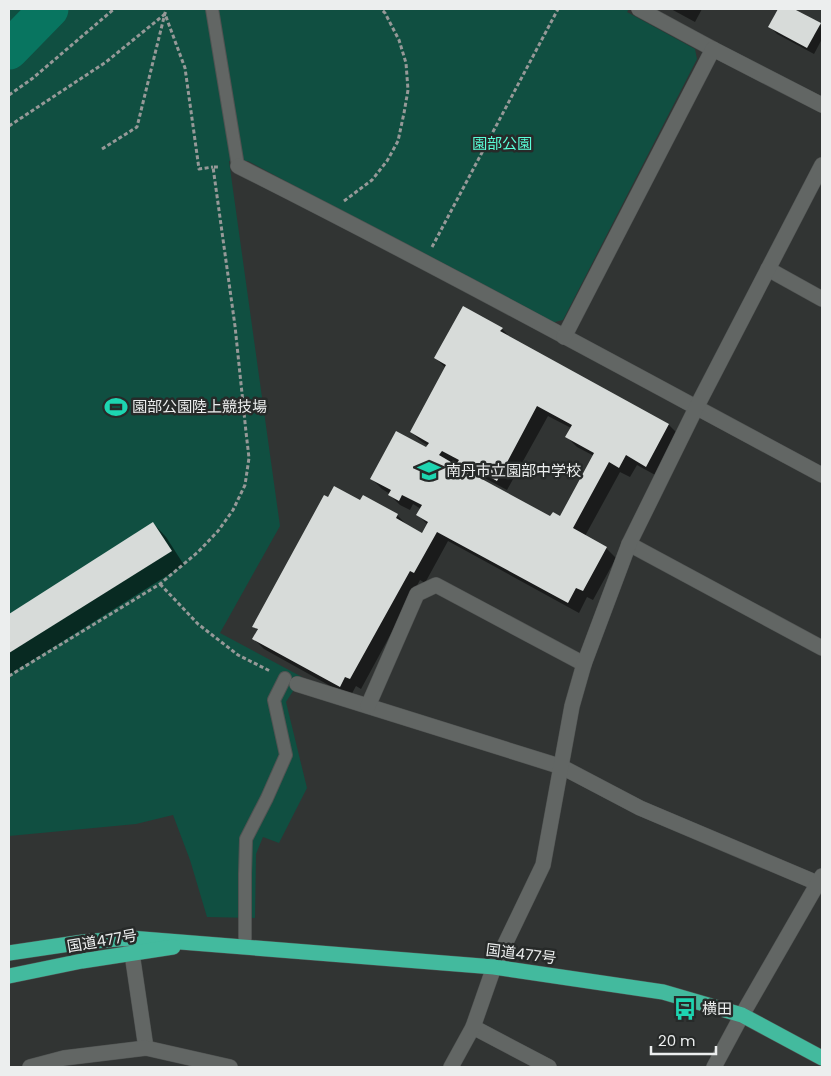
<svg xmlns="http://www.w3.org/2000/svg" width="831" height="1076" viewBox="0 0 831 1076" font-family="Poppins,'Noto Sans JP',sans-serif">
<rect width="100%" height="100%" fill="#313433"/>
<path fill="#104f41" d="M9,9H629L627,12L695,49L697,59L563,320L551,323L248,161H229L280,526L220,633L302,677L286,702L307,788L279,843L263,837L256,854L255,918L207,917L190,860L173,815L136,824L9,836Z"/>
<g fill="#0007" fill-rule="evenodd">
<path d="M671,9H702L695,22Z"/>
<path d="M779,9H791L822,26V39L814,54L777,34L770,27Z"/>
<path d="M502,329L513,340L669,425L679,435L657,476L637,465L630,477L620,472L585,536L606,548L616,558L593,600L587,597L579,613L448,541L425,583L420,580L361,689L356,686L350,697L264,649L254,639L258,631L254,626L361,501L397,515L407,525L423,534L428,525L418,515L421,509L413,504L410,510L400,505L390,495V494L382,489L371,478L427,449L429,446L422,442L411,432L446,368L435,358ZM548,416L571,428L567,437L577,447L594,456L561,518H551L479,479L481,476L507,490ZM453,460L458,463L457,466L451,463Z"/>
<path d="M153,523L166,537L184,565L9,675V616Z"/>
</g>
<g fill="none" stroke-linecap="round" stroke-linejoin="round">
<path stroke="#087560" stroke-width="39" d="M9,50L49,9"/>
</g>
<g fill="#d7dbd9" fill-rule="evenodd">
<path d="M778,9H794L821,23L807,48L768,27Z"/>
<path d="M463,306L503,328L500,331L669,424L646,467L626,455L619,468L609,462L573,528L607,547L583,591L576,588L568,603L437,532L414,573L410,571L350,679L345,677L340,687L252,639L258,629L252,627L324,495L328,497L334,486L360,500L363,495L398,514L396,518L422,533L428,522L416,515L422,505L402,495L399,501L388,495L391,490L370,479L396,431L426,447L429,443L410,432L446,365L434,358ZM537,406L572,425L565,437L594,453L560,516L553,512L550,516L467,471L470,466L497,481ZM442,451L459,460L456,465L439,455Z"/>
<path d="M153,522L172,551L9,653V614Z"/>
</g>
<g fill="none" stroke-linecap="round" stroke-linejoin="round">
<defs>
<g id="lane">
<path d="M212,9L238,166"/>
<path d="M245,947V874L246,839L267,798L286,755L274,700L285,678"/>
</g>
<g id="street">
<path d="M639,9L713,49"/>
<path d="M238,166C435,265 628,371 822,475"/>
<path d="M768,269L822,299"/>
<path d="M564,337L713,49L822,105"/>
<path d="M629,544L822,648"/>
<path d="M297,684L562,767L640,808L822,885"/>
<path d="M368,706L417,594L436,585L584,664"/>
<path d="M130,940L146,1048"/>
<path d="M473,1027L549,1067"/>
<path d="M30,1067L64,1058L146,1048L230,1067"/>
<path d="M451,1067L473,1027L494,967L543,865L572,706L584,664L629,544L696,408L822,165"/>
<path d="M714,1067L742,1015L822,876"/>
</g>
<g id="highway">
<path d="M9,953L83,942L130,938L494,967L663,992L742,1015L822,1058"/>
<path d="M9,976L82,961L173,947"/>
</g>
</defs>
<use href="#lane" stroke="#505352" stroke-width="14"/>
<use href="#street" stroke="#505352" stroke-width="16"/>
<use href="#highway" stroke="#505352" stroke-width="16"/>
<g stroke="#969998" stroke-width="3" stroke-dasharray="4 2.5" stroke-linecap="butt">
<path d="M9,95L33,78L114,9"/>
<path d="M9,126L106,62L165,14L185,68L199,169L213,167"/>
<path d="M102,149L137,127L166,9"/>
<path d="M344,201L372,180L387,161L398,141L404,113L408,90L406,63L399,40L385,13L381,9"/>
<path d="M432,247L558,9"/>
<path d="M160,584L198,624L238,655L270,671"/>
<path d="M9,676L160,584L198,552L218,531L233,510L245,485L249,458L246,432L235,326L213,167H220"/>
</g>
<use href="#lane" stroke="#626664" stroke-width="12"/>
<use href="#street" stroke="#626664" stroke-width="15"/>
<use href="#highway" stroke="#43ba9e" stroke-width="15"/>
</g>
<defs>
<symbol id="stadium-bare" viewBox="-9 -9 18 18"><path d="M0-5a6.5 5 0 1 0 0 10a6.5 5 0 1 0 0-10ZM-3.5-1.8h7v3.6h-7Z" fill="#1dd5b1" stroke="#272a29" stroke-width="2.5" paint-order="stroke"/></symbol>
<symbol id="school-bare" viewBox="-9 -9 18 18"><path d="M0-5L7-2L0 1L-7-2ZM-4 1L0 2.5L4 1V4Q0 6-4 4Z" fill="#1dd5b1" stroke="#272a29" stroke-width="2.5" paint-order="stroke"/></symbol>
<symbol id="bus-bare" viewBox="-9 -9 18 18"><path d="M-5-6H5V4H4V6H2V4H-2V6H-4V4H-5ZM-3.5-4V0h7V-4ZM-3.5 1.2v1.5H-2V1.2ZM2 1.2v1.5H3.5V1.2Z" fill="#1dd5b1" stroke="#272a29" stroke-width="2.5" paint-order="stroke"/></symbol>
</defs>
<g fill-rule="evenodd">
<use href="#stadium-bare" x="100" y="391" width="32" height="32"/>
<use href="#school-bare" x="413" y="455" width="32" height="32"/>
<use href="#bus-bare" x="669" y="993" width="32" height="32"/>
</g>
<g text-anchor="middle" stroke-width="5" stroke-linejoin="round" paint-order="stroke">
<g font-size="15" fill="#5affd9" stroke="#272a29">
<text x="502" y="149">園部公園</text>
</g>
<g font-size="15" fill="#eceeee" stroke="#272a29" text-anchor="start">
<text x="132" y="412">園部公園陸上競技場</text>
<text x="446" y="476">南丹市立園部中学校</text>
<text x="702" y="1014">横田</text>
</g>
<g font-size="15" fill="#eceeee" stroke="#272a29">
<text transform="translate(102 941) rotate(-10)" y="5">国道477号</text>
<text transform="translate(521 954) rotate(7)" y="5">国道477号</text>
</g>
</g>
<rect width="831" height="1076" fill="none" stroke="#eceeee" stroke-width="20"/>
<path d="M651 1046v8h65v-8" fill="none" stroke="#eceeee" stroke-width="2.5"/>
<text x="658" y="1046" font-size="15" fill="#eceeee" stroke="#272a29" stroke-width="4" paint-order="stroke">20 m</text>
</svg>
